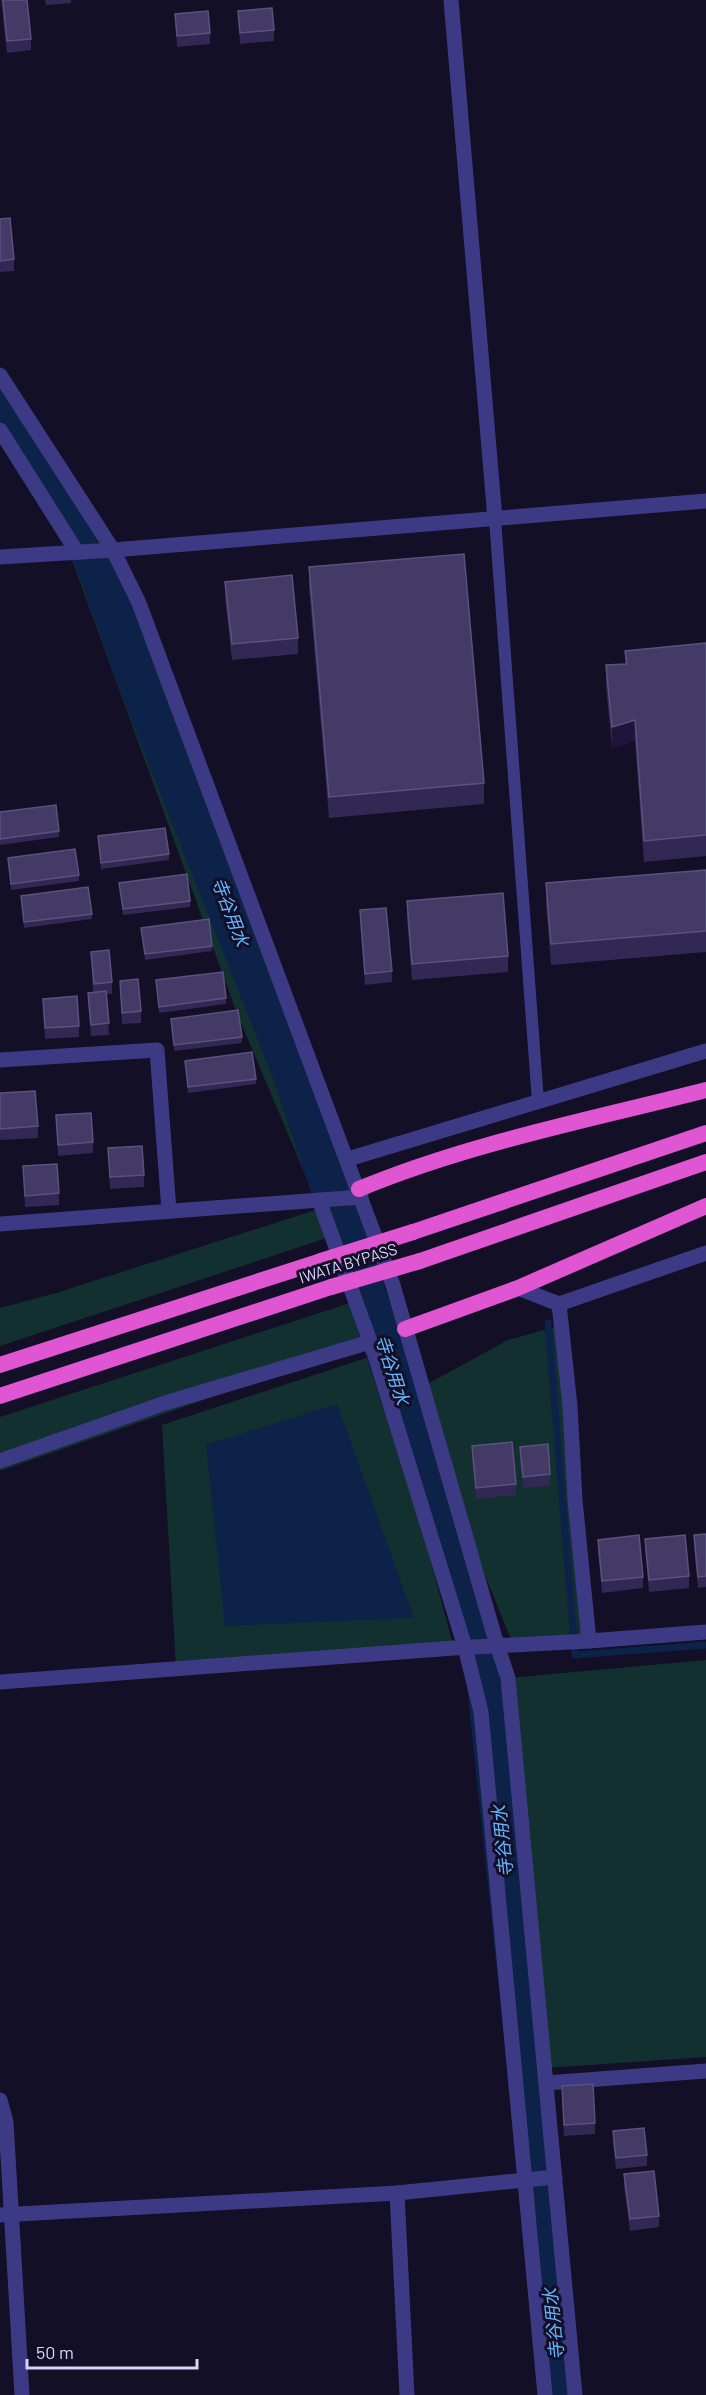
<svg xmlns="http://www.w3.org/2000/svg" width="706" height="2395" viewBox="0 0 706 2395" font-family="Barlow,'Noto Sans JP',sans-serif">
<rect width="100%" height="100%" fill="#130f26"/>
<g fill="#12302f">
<path d="M0,375L113,550L348,1159L307,1179L238,1016L69,552L0,430Z"/>
<path d="M322,1208L333,1236L0,1346V1308L56,1293Z"/>
<path d="M356,1301L370,1342L0,1471V1417Z"/>
<path d="M562,1325L589,1641L513,1644L456,1505L422,1387L508,1340Z"/>
<path d="M375,1355L454,1648L176,1669L162,1425Z"/>
<path d="M706,1660V2057L545,2068L508,1678Z"/>
</g>
<path fill="#0c2248" d="M337,1404L414,1618L225,1626L206,1445Z"/>
<g fill="none" stroke-linecap="round" stroke-linejoin="round">
<path stroke="#0c2248" stroke-width="7" d="M548,1323L575,1655L706,1645"/>
<path stroke="#0c2248" stroke-width="40" d="M0,406L81,536L97,566L141,690L292,1072L470,1605L485,1668L562,2395"/>
<path stroke="#3d3a85" stroke-width="12" d="M495,519L538,1102"/>
<g stroke="#3d3a85" stroke-width="15">
<path d="M451,0L495,519"/>
<path d="M0,430L77,552"/>
<path d="M113,550L706,501"/>
<path d="M0,1060L157,1050L169,1211"/>
<path d="M348,1159L706,1051"/>
<path d="M319,1200L375,1355L465,1647L481,1712L545,2395"/>
<path d="M0,1224L361,1197"/>
<path d="M518,1288L559,1304L706,1253"/>
<path d="M559,1304L570,1406L575,1500L589,1641"/>
<path d="M0,1461L165,1403L370,1342"/>
<path d="M0,1682L454,1648L589,1641L706,1632"/>
<path d="M546,2083L706,2071"/>
<path d="M0,2100L6,2122L22,2395"/>
<path d="M397,2193L407,2395"/>
<path d="M0,2215L397,2193L555,2177"/>
</g>
<g stroke="#3d3a85" stroke-width="15">
<path d="M0,375L113,550L139,603L393,1285L497,1645L508,1678L575,2395"/>
<path d="M0,557L113,550"/>
</g>
<g stroke="#e055d1" stroke-width="16">
<path d="M359,1189C470,1143 590,1120 706,1090"/>
<path d="M413,1232L706,1133"/>
<path d="M420,1261L706,1162"/>
<path d="M405,1329L518,1288L706,1206"/>
<path d="M0,1365L321,1261"/>
<path d="M0,1396L331,1287"/>
</g>
<g stroke="#e055d1" stroke-width="16">
<path d="M321,1261L413,1232"/>
<path d="M331,1287L420,1261"/>
</g>
</g>
<g fill="#312854">
<path d="M1,0H27L31,39V50L7,53Z"/>
<path d="M45,0H71V3L46,5Z"/>
<path d="M238,11L274,30V41L240,44Z"/>
<path d="M175,14L210,33V44L177,47Z"/>
<path d="M0,219L14,259V271L0,272Z"/>
<path d="M309,567L484,783V804L329,818L309,588Z"/>
<path d="M225,582L298,638V654L232,660L225,598Z"/>
<path d="M706,643V856L644,862L635,741L612,748L606,687V665L625,664V651Z"/>
<path d="M0,812L59,831V837L0,845Z"/>
<path d="M98,836L169,854V860L101,869Z"/>
<path d="M8,858L79,875V881L11,890Z"/>
<path d="M706,870V952L551,965L546,904V883Z"/>
<path d="M119,883L190,901V907L123,915Z"/>
<path d="M21,896L92,914V919L24,928Z"/>
<path d="M407,901L508,956V972L412,980L407,918Z"/>
<path d="M360,910L392,971V982L365,985L360,922Z"/>
<path d="M141,928L212,946V951L145,960Z"/>
<path d="M91,952L112,982V994H107L109,1035L91,1036L88,1004V993L93,992Z"/>
<path d="M156,980L226,998V1004L159,1013Z"/>
<path d="M120,981L141,1011V1023L122,1024Z"/>
<path d="M43,999L79,1026V1037L45,1039Z"/>
<path d="M171,1019L242,1037V1043L174,1051Z"/>
<path d="M185,1061L256,1079V1084L188,1093Z"/>
<path d="M0,1093L38,1126V1138L0,1140Z"/>
<path d="M56,1115L93,1142V1153L58,1156Z"/>
<path d="M108,1148L144,1175V1187L110,1189Z"/>
<path d="M23,1166L59,1193V1205L25,1207Z"/>
<path d="M472,1446L516,1484V1495L476,1499L472,1458Z"/>
<path d="M520,1447L550,1474V1486L523,1488L520,1458Z"/>
<path d="M706,1534V1587L698,1588L694,1547V1535Z"/>
<path d="M645,1539L689,1576V1588L649,1592L645,1550Z"/>
<path d="M598,1540L643,1577V1588L602,1593L598,1551Z"/>
<path d="M562,2086L595,2123V2134L564,2136Z"/>
<path d="M613,2131L647,2155V2166L616,2169L613,2143Z"/>
<path d="M624,2174L659,2216V2227L630,2231L624,2186Z"/>
</g>
<path fill="#1d163a" d="M635,720V741L612,748V727Z"/>
<g fill="#433a66" stroke="#5a527e" stroke-width="1.5">
<path d="M3,0H27L31,39L7,41Z"/>
<path d="M272,8L274,30L240,33L238,11Z"/>
<path d="M208,11L210,33L177,36L175,14Z"/>
<path d="M10,218L14,259L0,261V219Z"/>
<path d="M464,554L484,783L329,797L309,567Z"/>
<path d="M292,575L298,638L232,644L225,582Z"/>
<path d="M706,643V835L644,841L635,720L612,727L606,665L627,664L625,651Z"/>
<path d="M56,805L59,831L0,839V812Z"/>
<path d="M165,828L169,854L101,863L98,836Z"/>
<path d="M75,849L79,875L11,884L8,858Z"/>
<path d="M706,870V931L551,944L546,883Z"/>
<path d="M187,874L190,901L123,909L119,883Z"/>
<path d="M88,887L92,914L24,922L21,896Z"/>
<path d="M503,893L508,956L412,964L407,901Z"/>
<path d="M386,908L392,971L365,974L360,910Z"/>
<path d="M209,919L212,946L145,954L141,928Z"/>
<path d="M109,950L112,982L94,984L91,952Z"/>
<path d="M223,972L226,998L159,1007L156,980Z"/>
<path d="M138,979L141,1011L122,1013L120,981Z"/>
<path d="M106,991L109,1023L91,1025L88,993Z"/>
<path d="M77,996L79,1026L45,1028L43,999Z"/>
<path d="M238,1010L242,1037L174,1045L171,1019Z"/>
<path d="M252,1052L256,1079L188,1087L185,1061Z"/>
<path d="M35,1091L38,1126L0,1129V1093Z"/>
<path d="M91,1113L93,1142L58,1145L56,1115Z"/>
<path d="M142,1146L144,1175L110,1177L108,1148Z"/>
<path d="M57,1164L59,1193L25,1196L23,1166Z"/>
<path d="M512,1442L516,1484L476,1488L472,1446Z"/>
<path d="M548,1444L550,1474L523,1477L520,1447Z"/>
<path d="M706,1534V1576L698,1577L694,1535Z"/>
<path d="M639,1535L643,1577L602,1581L598,1540Z"/>
<path d="M685,1535L689,1576L649,1580L645,1539Z"/>
<path d="M593,2084L595,2123L564,2125L562,2086Z"/>
<path d="M644,2128L647,2155L616,2158L613,2131Z"/>
<path d="M654,2171L659,2216L630,2219L624,2174Z"/>
</g>
<g text-anchor="middle" stroke-width="6" stroke-linejoin="round" paint-order="stroke">
<g font-size="16" fill="#d9d4ff" stroke="#130f26">
<text transform="translate(348 1263) rotate(-17)" y="6">IWATA BYPASS</text>
</g>
<g font-size="18" font-style="italic" fill="#62b6ff" stroke="#130f26">
<text transform="translate(230 912) rotate(69)" y="6">寺谷用水</text>
<text transform="translate(392 1370) rotate(72)" y="6">寺谷用水</text>
<text transform="translate(503 1841) rotate(-96)" y="6">寺谷用水</text>
<text transform="translate(554 2324) rotate(-96)" y="6">寺谷用水</text>
</g>
</g>
<path d="M27 2359v9h170v-9" fill="none" stroke="#d9d4ff" stroke-width="3"/>
<text x="36" y="2359" font-size="18" fill="#d9d4ff" stroke="#130f26" stroke-width="4.5" paint-order="stroke">50 m</text>
</svg>
